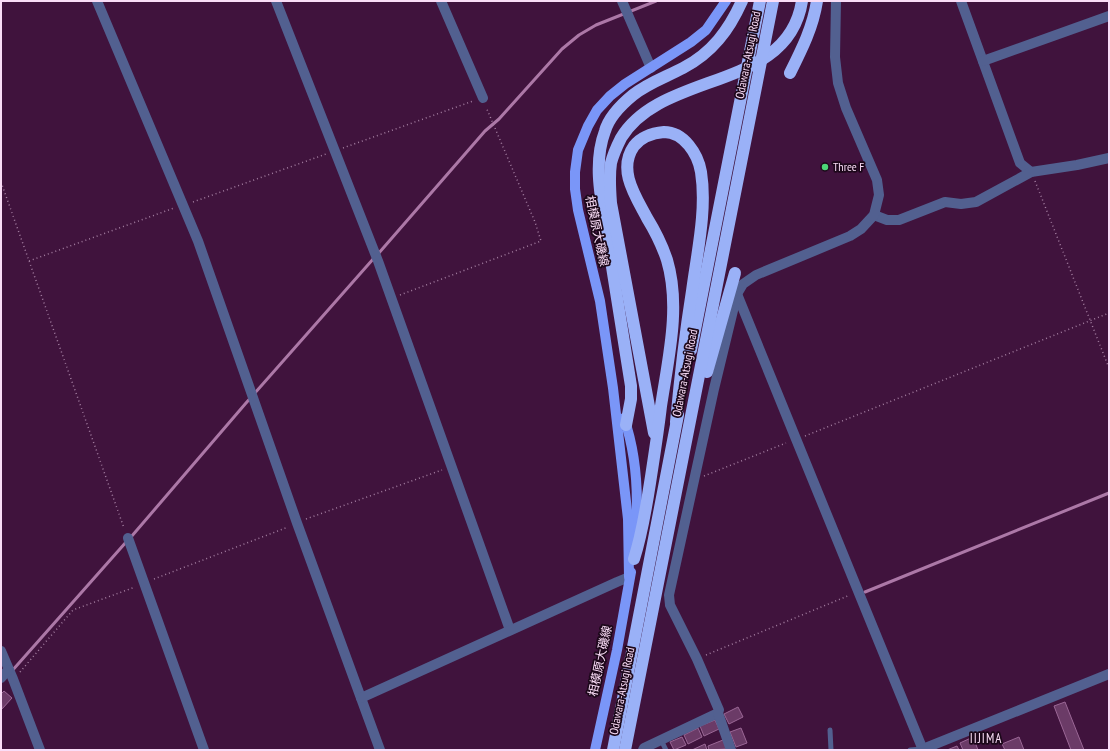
<svg xmlns="http://www.w3.org/2000/svg" width="1110" height="751" viewBox="0 0 1110 751" font-family="'PT Sans Narrow','Noto Sans JP',sans-serif">
<rect width="100%" height="100%" fill="#40133d"/>
<g fill="none" stroke-linecap="round" stroke-linejoin="round">
<g stroke="#ac78a7" stroke-width="3">
<path d="M378,254L485,131L499,119L562,49L579,35L596,25L656,1"/>
<path d="M131,537L246,403L374,258"/>
<path d="M865,592L1109,493"/>
<path d="M11,672L127,541"/>
</g>
</g>
<g fill="#6b3b67" stroke="#9b6796">
<path d="M4,691L12,698L2,709L1,694Z"/>
<path d="M1065,702L1084,750H1071L1054,706Z"/>
<path d="M738,707L743,717L729,724L724,714Z"/>
<path d="M715,720L719,729L704,736L700,726Z"/>
<path d="M698,728L702,737L688,744L684,735Z"/>
<path d="M741,728L747,743L736,747L730,732Z"/>
<path d="M682,737L686,745L674,750L670,742Z"/>
<path d="M973,737L978,750H963L960,743Z"/>
<path d="M1019,737L1024,750H1005L1002,744Z"/>
<path d="M723,740L727,749L709,750L708,746Z"/>
<path d="M705,744L707,750H692Z"/>
<path d="M957,746L959,750H947Z"/>
</g>
<g fill="none" stroke-linecap="round" stroke-linejoin="round">
<g stroke="#a37ea0" stroke-width="1.5" stroke-dasharray="1 3" stroke-linecap="butt">
<path d="M343,148L473,101"/>
<path d="M1035,181L1109,368"/>
<path d="M1,182L124,528"/>
<path d="M193,202L326,154"/>
<path d="M29,261L174,208"/>
<path d="M400,295L541,241L535,222L486,107"/>
<path d="M805,436L1109,313"/>
<path d="M704,476L786,443"/>
<path d="M306,519L442,470"/>
<path d="M154,579L288,527"/>
<path d="M706,655L850,595"/>
<path d="M20,672L73,610L135,587"/>
</g>
<g stroke="#526090" stroke-width="5">
<path d="M830,730L831,750"/>
<path d="M661,740L666,750"/>
<path d="M910,750L923,749"/>
</g>
<g stroke="#526090" stroke-width="10">
<path d="M97,1L198,241L297,523L380,750"/>
<path d="M276,1L378,261L510,630"/>
<path d="M441,1L483,98"/>
<path d="M622,1L651,68"/>
<path d="M961,1L1020,163L1031,172"/>
<path d="M983,61L1109,16"/>
<path d="M874,215L887,220H899L945,202L961,204L976,202L1031,172L1077,165L1109,158"/>
<path d="M737,294L796,439L923,750"/>
<path d="M128,538L204,750"/>
<path d="M1,651L13,679L40,750"/>
<path d="M1,678L8,670"/>
<path d="M361,698L617,582L629,577"/>
<path d="M923,749L1109,674"/>
<path d="M643,750L644,748L718,713"/>
<path d="M731,750L718,713L719,710L697,659L670,605L669,595L714,389L737,294L743,284L756,275L850,236L861,229L874,215L879,195L877,180L846,108L838,83L835,57L836,1"/>
</g>
<g stroke="#7a96f8" stroke-width="10">
<path d="M624,418C637,456 639,498 635,539"/>
<path d="M629,577L628,519L613,388L600,301L578,210L575,189V172L578,150L588,126L597,110L610,96L625,84L691,42L706,30L726,1"/>
<path d="M595,750L617,650L631,572"/>
</g>
<g stroke="#9ab1f7" stroke-width="12">
<path d="M790,73C802,49 813,27 817,1"/>
<path d="M691,350L760,1"/>
<path d="M707,372L735,273"/>
<path d="M626,425L631,399V386C624,340 616,294 609,248C604,210 591,168 605,131C609,117 622,104 633,95C648,83 666,77 683,68C712,53 729,30 742,1"/>
<path d="M654,433L611,203C610,190 609,176 611,163C613,155 617,146 621,138C662,70 788,92 802,1"/>
<path d="M634,559C642,534 646,509 650,483C654,457 658,432 661,406C668,359 681,307 667,260C662,245 655,231 647,218C636,197 617,170 634,146C641,137 653,133 664,132C684,132 698,154 701,172C707,210 697,253 692,291C685,335 680,378 676,422"/>
<path d="M613,750L678,415"/>
<path d="M625,750L773,1"/>
</g>
</g>
<circle fill="#4cd677" stroke="#1c081a" stroke-width="1.5" cx="825" cy="167" r="4"/>
<g text-anchor="middle" stroke-width="3.5" stroke-linejoin="round" paint-order="stroke">
<g font-size="12" fill="#faddf7" stroke="#1c081a">
<text transform="translate(748 55) rotate(-79)" y="4">Odawara-Atsugi Road</text>
<text transform="translate(597 231) rotate(78)" y="4">相模原大磯線</text>
<text transform="translate(685 373) rotate(-79)" y="4">Odawara-Atsugi Road</text>
<text transform="translate(600 661) rotate(-78)" y="4">相模原大磯線</text>
<text transform="translate(622 691) rotate(-79)" y="4">Odawara-Atsugi Road</text>
</g>
<g font-size="12" fill="#faddf7" stroke="#1c081a" text-anchor="start">
<text x="833" y="171">Three F</text>
</g>
<g font-size="13" letter-spacing="1" fill="#faddf7" stroke="#1c081a">
<text x="986" y="743">IIJIMA</text>
</g>
</g>
<rect width="1110" height="751" fill="none" stroke="#faddf7" stroke-width="4"/>
</svg>
